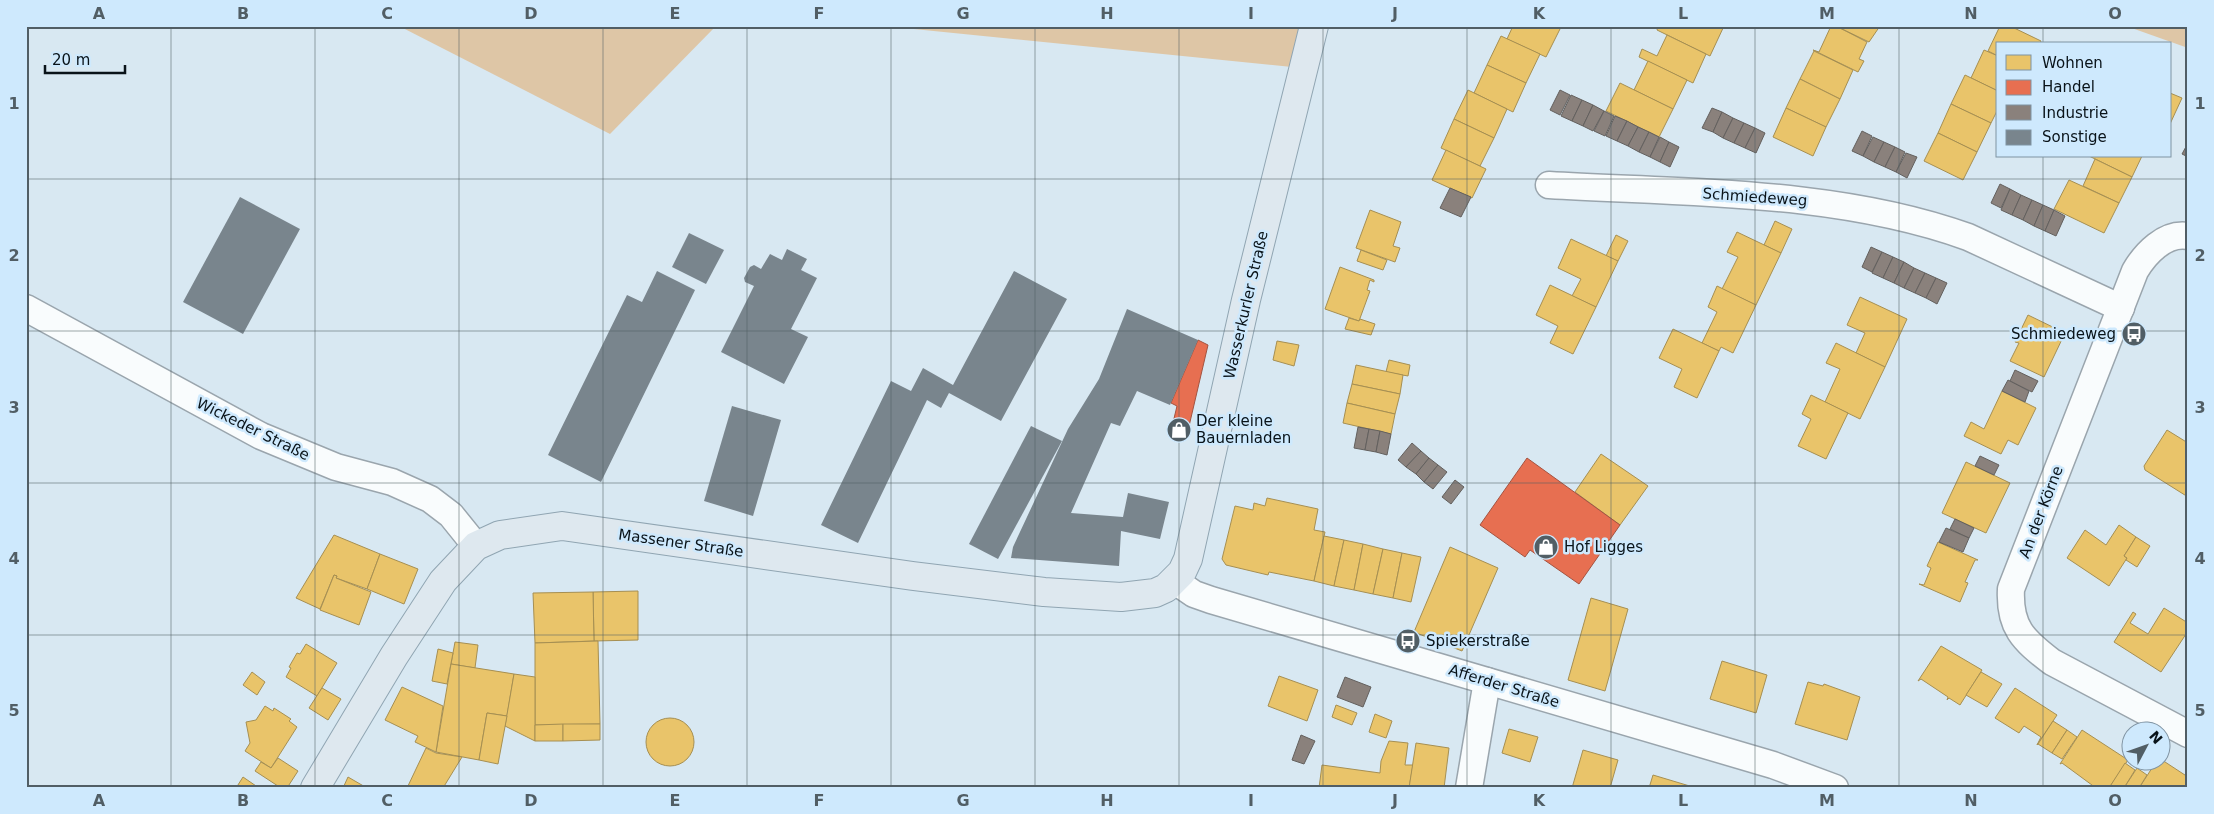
<svg xmlns="http://www.w3.org/2000/svg" width="2214" height="814" viewBox="0 0 2214 814" font-family="'DejaVu Sans',sans-serif">
<rect width="100%" height="100%" fill="#d8e8f2"/>
<g fill="#dec6a6">
<path d="M399,26H716L610,134Z"/>
<path d="M884,26H1301L1292,67Z"/>
<path d="M2126,26H2188V48Z"/>
</g>
<g fill="#e9c46a" stroke="#a68f52">
<path d="M1513,26H1555L1560,29L1546,57L1507,39Z"/>
<path d="M1658,26H1724L1710,56L1657,30Z"/>
<path d="M1831,26H1836L1867,42L1859,59L1864,61L1858,72L1813,50L1819,52Z"/>
<path d="M1836,26H1880L1869,42Z"/>
<path d="M2000,26H2010L2041,41L2040,44H1998V56L1988,51Z"/>
<path d="M1667,35L1706,54L1693,83L1639,57L1642,49L1657,56Z"/>
<path d="M1501,36L1540,54L1526,83L1487,65Z"/>
<path d="M1984,50L1998,56V91L1971,78Z"/>
<path d="M1814,51L1853,70L1840,99L1800,79Z"/>
<path d="M1648,61L1687,80L1673,109L1634,90Z"/>
<path d="M1487,65L1526,83L1513,112L1474,93Z"/>
<path d="M1965,75L1998,91V109L1991,123L1951,104Z"/>
<path d="M1800,79L1840,99L1826,127L1786,108Z"/>
<path d="M1620,83L1673,109L1659,137L1606,111Z"/>
<path d="M1468,90L1507,109L1494,138L1454,119Z"/>
<path d="M2170,93L2182,98L2170,124Z"/>
<path d="M1951,104L1991,123L1977,152L1938,133Z"/>
<path d="M1786,108L1826,127L1813,156L1773,137Z"/>
<path d="M1454,119L1494,138L1480,166L1441,148Z"/>
<path d="M1938,133L1977,152L1963,180L1924,161Z"/>
<path d="M1446,150L1486,169L1472,198L1432,180Z"/>
<path d="M2089,156H2142L2132,177Z"/>
<path d="M2095,159L2132,177L2119,203L2083,186Z"/>
<path d="M2069,180L2119,203L2104,233L2054,209Z"/>
<path d="M1370,210L1401,222L1393,246L1400,248L1395,262L1356,248Z"/>
<path d="M1775,221L1792,229L1781,253L1764,245Z"/>
<path d="M1737,232L1781,253L1756,305L1722,289L1738,257L1727,252Z"/>
<path d="M1616,235L1628,241L1618,261L1606,256Z"/>
<path d="M1571,239L1618,261L1596,307L1572,296L1581,279L1558,268Z"/>
<path d="M1361,250L1387,260L1383,270L1357,261Z"/>
<path d="M1340,267L1374,280V282L1370,280L1367,290L1370,291L1359,321L1325,309Z"/>
<path d="M1550,285L1596,307L1573,354L1550,343L1558,326L1536,315Z"/>
<path d="M1717,286L1756,305L1733,353L1721,347L1719,351L1702,343L1717,312L1708,307Z"/>
<path d="M1860,297L1907,319L1885,367L1856,353L1865,333L1847,325Z"/>
<path d="M2028,315L2065,333L2044,377L2010,361L2019,343L2015,342Z"/>
<path d="M1349,318L1359,321L1360,319L1375,324L1371,335L1345,329Z"/>
<path d="M1673,329L1719,351L1697,398L1674,387L1682,369L1659,358Z"/>
<path d="M1277,341L1299,345L1294,366L1273,360Z"/>
<path d="M1836,343L1885,367L1860,419L1825,402L1840,369L1826,363Z"/>
<path d="M1389,360L1410,365L1408,376L1386,372Z"/>
<path d="M1356,365L1403,375L1400,394L1352,384Z"/>
<path d="M1352,384L1400,394L1395,414L1347,403Z"/>
<path d="M2002,391L2036,408L2018,445L2008,440L2001,454L1964,436L1971,422L1984,429Z"/>
<path d="M1811,395L1848,413L1826,459L1798,446L1811,419L1802,414Z"/>
<path d="M1347,403L1395,414L1391,434L1343,423Z"/>
<path d="M2167,430L2188,443V497L2145,470L2144,466Z"/>
<path d="M1601,454L1648,486L1620,525L1575,492Z"/>
<path d="M1966,462L2010,483L1986,533L1942,513Z"/>
<path d="M1267,498L1318,509L1314,530L1325,532L1314,581L1269,572L1268,575L1226,565L1222,559L1235,506L1253,510L1254,503L1265,506Z"/>
<path d="M2119,525L2136,537L2124,556L2127,558L2109,586L2067,558L2085,530L2106,545Z"/>
<path d="M334,535L380,554L367,589L336,578L337,576L334,575L320,609L296,598Z"/>
<path d="M1324,536L1344,540L1334,586L1314,581Z"/>
<path d="M2136,537L2150,546L2137,567L2126,560L2127,558L2124,556Z"/>
<path d="M1344,540L1363,544L1354,590L1334,586Z"/>
<path d="M1938,542L1978,560H1975L1965,582L1968,583L1960,602L1919,584L1924,585L1931,568L1927,566Z"/>
<path d="M1363,544L1383,549L1373,594L1354,590Z"/>
<path d="M1450,547L1498,568L1462,651L1414,632Z"/>
<path d="M1383,549L1402,553L1393,598L1373,594Z"/>
<path d="M1402,553L1421,557L1411,602L1393,598Z"/>
<path d="M380,554L418,569L404,604L367,589Z"/>
<path d="M334,575L337,576L336,578L371,592L359,625L320,610Z"/>
<path d="M638,591V640L594,641L593,592Z"/>
<path d="M593,592L594,641L535,643L533,593Z"/>
<path d="M1591,598L1628,609L1605,691L1568,680Z"/>
<path d="M2164,608L2188,623V631L2161,672L2114,642L2133,612L2136,614L2130,623L2148,634Z"/>
<path d="M598,641L600,724L535,725V643Z"/>
<path d="M455,642L478,645L475,668L451,664Z"/>
<path d="M306,644L337,663L317,696L286,677L291,668L289,667L297,653L300,654Z"/>
<path d="M1941,646L1982,670L1960,705L1949,698L1947,700L1948,697L1921,679L1918,681Z"/>
<path d="M438,649L453,653L447,684L432,681Z"/>
<path d="M1722,661L1767,675L1756,713L1710,699Z"/>
<path d="M451,664L514,674L507,716L487,713L479,760L436,752Z"/>
<path d="M252,672L265,682L257,695L243,685Z"/>
<path d="M1981,672L2002,684L1987,707L1966,695Z"/>
<path d="M514,674L535,677V741L505,726Z"/>
<path d="M1279,676L1318,690L1307,721L1268,706Z"/>
<path d="M1808,682L1823,686L1824,684L1860,697L1847,740L1795,724Z"/>
<path d="M402,687L443,706L436,752L415,742L418,736L385,720Z"/>
<path d="M322,688L341,699L328,720L309,708Z"/>
<path d="M2015,688L2057,715L2037,745L2041,737L2024,726L2019,733L1995,718Z"/>
<path d="M1336,705L1357,713L1352,725L1332,717Z"/>
<path d="M265,706L273,711L274,708L291,719L289,721L297,727L271,768L245,751L250,743L246,722L256,720Z"/>
<path d="M487,713L507,716L498,764L479,760Z"/>
<path d="M1375,714L1392,721L1386,738L1369,732Z"/>
<circle cx="670" cy="742" r="24"/>
<path d="M2053,721L2067,730L2052,753L2038,744Z"/>
<path d="M563,724V741H535V725Z"/>
<path d="M563,724H600V740L563,741Z"/>
<path d="M1509,729L1538,737L1530,762L1502,753Z"/>
<path d="M2067,730L2077,737L2062,759L2052,753Z"/>
<path d="M2082,730L2128,760L2109,788H2096L2062,763L2060,764Z"/>
<path d="M1389,741L1408,743L1405,765H1413L1409,788L1384,786V788H1319L1322,765L1380,773L1381,761Z"/>
<path d="M1416,743L1449,748L1444,788H1409Z"/>
<path d="M426,748L436,753L462,757L443,788H407Z"/>
<path d="M1583,750L1618,760L1610,788H1572Z"/>
<path d="M278,758L298,771L287,788H281L255,771L261,762L271,768Z"/>
<path d="M2162,760L2188,777V788H2139L2156,762Z"/>
<path d="M2125,763L2135,770L2124,788H2109Z"/>
<path d="M2137,768L2147,775L2139,788H2124Z"/>
<path d="M1653,775L1693,787V788H1649Z"/>
<path d="M243,777L259,788H236Z"/>
<path d="M348,777L367,788H343Z"/>
</g>
<g fill="#e76f51" stroke="#a45340">
<path d="M1198,340L1208,345L1186,439L1170,435L1177,406L1171,403Z"/>
<path d="M1527,458L1620,525L1579,584L1530,550L1525,557L1480,525Z"/>
</g>
<g fill="#8a817c" stroke="#63605e">
<path d="M1560,90L1570,95L1560,115L1550,110Z"/>
<path d="M1571,95L1582,100L1572,121L1561,116Z"/>
<path d="M1582,100L1593,105L1583,126L1572,121Z"/>
<path d="M1593,105L1604,111L1593,131L1583,126Z"/>
<path d="M1712,108L1722,112L1713,132L1702,128Z"/>
<path d="M1604,111L1614,116L1605,136L1594,131Z"/>
<path d="M1722,112L1733,118L1723,138L1713,132Z"/>
<path d="M1615,116L1627,121L1617,141L1606,136Z"/>
<path d="M1733,118L1744,123L1734,143L1723,138Z"/>
<path d="M1627,121L1638,127L1628,146L1617,141Z"/>
<path d="M1744,123L1755,128L1745,148L1734,143Z"/>
<path d="M1638,127L1649,132L1639,152L1628,146Z"/>
<path d="M1755,128L1765,133L1756,153L1745,148Z"/>
<path d="M1862,131L1872,136L1863,156L1852,151Z"/>
<path d="M1649,132L1659,137L1650,157L1639,152Z"/>
<path d="M1660,137L1669,142L1660,162L1650,157Z"/>
<path d="M1873,137L1884,142L1874,162L1863,156Z"/>
<path d="M1669,142L1679,147L1670,167L1660,162Z"/>
<path d="M1884,142L1895,147L1885,167L1874,162Z"/>
<path d="M2188,143V157L2182,154Z"/>
<path d="M1895,147L1905,152L1896,172L1885,167Z"/>
<path d="M1906,153L1917,157L1907,178L1896,172Z"/>
<path d="M2000,184L2010,189L2001,208L1991,203Z"/>
<path d="M1450,188L1471,197L1461,217L1440,208Z"/>
<path d="M2010,189L2021,195L2012,215L2001,210Z"/>
<path d="M2021,195L2032,200L2023,220L2012,215Z"/>
<path d="M2032,200L2043,205L2034,226L2023,220Z"/>
<path d="M2043,205L2054,210L2045,231L2034,226Z"/>
<path d="M2054,210L2065,216L2056,236L2045,231Z"/>
<path d="M1871,247L1882,252L1872,272L1862,267Z"/>
<path d="M1882,252L1893,257L1883,278L1872,273Z"/>
<path d="M1893,257L1904,262L1894,283L1883,278Z"/>
<path d="M1904,262L1914,268L1904,288L1894,283Z"/>
<path d="M1914,268L1925,273L1915,293L1904,288Z"/>
<path d="M1925,273L1936,278L1926,298L1915,293Z"/>
<path d="M1936,278L1947,283L1937,304L1926,298Z"/>
<path d="M2015,370L2038,381L2032,392L2010,381Z"/>
<path d="M2008,380L2029,391L2025,402L2002,391Z"/>
<path d="M1358,427L1369,429L1365,450L1354,448Z"/>
<path d="M1369,429L1380,431L1376,452L1365,450Z"/>
<path d="M1380,431L1391,434L1387,455L1376,452Z"/>
<path d="M1412,443L1421,451L1406,467L1398,460Z"/>
<path d="M1421,451L1429,458L1416,474L1406,467Z"/>
<path d="M1980,456L1999,465L1994,475L1975,466Z"/>
<path d="M1429,458L1438,465L1424,482L1416,474Z"/>
<path d="M1438,465L1447,472L1433,489L1424,482Z"/>
<path d="M1455,480L1464,487L1451,504L1442,497Z"/>
<path d="M1955,519L1974,528L1969,538L1950,529Z"/>
<path d="M1946,528L1969,538L1963,552L1939,542Z"/>
<path d="M1345,677L1371,687L1363,707L1337,697Z"/>
<path d="M1301,735L1315,741L1304,764L1292,760Z"/>
</g>
<g fill="#79858d">
<path d="M240,197L300,229L243,334L183,302Z"/>
<path d="M689,233L724,250L706,284L672,267Z"/>
<path d="M787,249L807,259L801,270L817,278L791,329L808,337L784,384L721,352L754,286L745,282L744,278L750,267L754,265L761,269L770,254L782,260Z"/>
<path d="M657,271L695,290L601,482L548,455L627,295L642,302Z"/>
<path d="M1014,271L1067,299L1001,421L949,393L941,408L927,400L858,543L821,525L891,381L911,391L923,368L953,385Z"/>
<path d="M1127,309L1198,340L1170,405L1137,391L1120,426L1111,423L1071,513L1123,517L1128,493L1169,502L1160,539L1121,531L1119,566L1011,558L1013,547L1068,429L1099,379Z"/>
<path d="M732,406L781,420L753,516L704,501Z"/>
<path d="M1031,426L1062,441L998,559L969,544Z"/>
</g>
<g fill="none" stroke-linecap="round" stroke-linejoin="round">
<defs>
<g id="minor">
<path d="M1549,185C1686,193 1838,190 1968,237L2121,308"/>
<path d="M2188,236C2165,232 2145,254 2135,271L2011,589C2009,627 2023,640 2052,662L2188,734"/>
<path d="M26,308L261,436L336,467L392,482L430,499L451,515L476,546"/>
<path d="M1175,581L1194,594L1211,600L1773,765L1835,788"/>
<path d="M1469,788L1487,681"/>
</g>
<path id="major" d="M315,788L394,656L443,581L476,546L500,535L562,526L913,576L1044,592L1121,597L1155,593L1166,588L1182,572L1188,559L1246,300L1314,26"/>
</defs>
<use href="#minor" stroke="#9aa5ad" stroke-width="29"/>
<use href="#major" stroke="#90a5b2" stroke-width="30"/>
<use href="#minor" stroke="#f9fcfd" stroke-width="26"/>
<use href="#major" stroke="#dee8ef" stroke-width="28"/>
</g>
<path fill="none" stroke="#515e65" stroke-width="1" stroke-opacity="0.55" d="M171,26V788M315,26V788M459,26V788M603,26V788M747,26V788M891,26V788M1035,26V788M1179,26V788M1323,26V788M1467,26V788M1611,26V788M1755,26V788M1899,26V788M2043,26V44M2043,156V788M26,179H2188M26,331H2188M26,483H2188M26,635H2188"/>
<defs>
<symbol id="bus-disc" viewBox="-11 -11 22 22"><circle r="9.5" fill="#515e65" stroke="#cee9fd"/><path d="M-5-6H5V4H4V6H2V4H-2V6H-4V4H-5ZM-3.5-4V0h7V-4ZM-3.5 1.2v1.5H-2V1.2ZM2 1.2v1.5H3.5V1.2Z" fill="#fff"/></symbol>
<symbol id="shop-disc" viewBox="-11 -11 22 22"><circle r="9.5" fill="#515e65" stroke="#cee9fd"/><path d="M-5-2.5h2.3a2.7 3.5 0 0 1 5.4 0H5L5.5 6h-11ZM-1.5-2.5h3a1.5 2.3 0 0 0-3 0Z" fill="#fff"/></symbol>
</defs>
<g fill-rule="evenodd">
<use href="#bus-disc" x="2120" y="320" width="28" height="28"/>
<use href="#shop-disc" x="1165" y="416" width="28" height="28"/>
<use href="#shop-disc" x="1532" y="533" width="28" height="28"/>
<use href="#bus-disc" x="1394" y="627" width="28" height="28"/>
</g>
<g text-anchor="middle" stroke-width="5" stroke-linejoin="round" paint-order="stroke">
<g font-size="15" fill="#091319" stroke="#cee9fd">
<text transform="translate(1755 197) rotate(4)" y="5">Schmiedeweg</text>
<text transform="translate(1246 305) rotate(-77)" y="5">Wasserkurler Straße</text>
<text transform="translate(253 429) rotate(26)" y="5">Wickeder Straße</text>
<text transform="translate(2041 512) rotate(-69)" y="5">An der Körne</text>
<text transform="translate(681 543) rotate(8)" y="5">Massener Straße</text>
<text transform="translate(1504 686) rotate(17)" y="5">Afferder Straße</text>
</g>
<g font-size="15" fill="#091319" stroke="#cee9fd" text-anchor="start">
<text x="2116" y="339" text-anchor="end">Schmiedeweg</text>
<text x="1196" y="426">Der kleine<tspan x="1196" dy="17">Bauernladen</tspan></text>
<text x="1564" y="552">Hof Ligges</text>
<text x="1426" y="646">Spiekerstraße</text>
</g>
</g>
<rect width="2214" height="814" fill="none" stroke="#cee9fd" stroke-width="55"/>
<rect x="1996" y="42" width="175" height="115" fill="#cee9fd" stroke="#7f93a2"/>
<rect x="2006" y="55" width="25" height="15" fill="#e9c46a" stroke="#7f93a2"/>
<text x="2042" y="68" font-size="15" fill="#091319">Wohnen</text>
<rect x="2006" y="80" width="25" height="15" fill="#e76f51" stroke="#7f93a2"/>
<text x="2042" y="92" font-size="15" fill="#091319">Handel</text>
<rect x="2006" y="105" width="25" height="15" fill="#8a817c" stroke="#7f93a2"/>
<text x="2042" y="118" font-size="15" fill="#091319">Industrie</text>
<rect x="2006" y="130" width="25" height="15" fill="#79858d" stroke="#7f93a2"/>
<text x="2042" y="142" font-size="15" fill="#091319">Sonstige</text>
<g transform="translate(2146 746) rotate(49)"><circle r="24" fill="#cee9fd" stroke="#7f93a2"/>
<path d="M0-4L9 19L0 12L-9 19Z" fill="#515e65"/>
<text y="-8" font-size="14" font-weight="bold" text-anchor="middle" fill="#091319">N</text>
</g>
<path d="M45 65v8h80v-8" fill="none" stroke="#091319" stroke-width="2.5"/>
<text x="52" y="65" font-size="15" fill="#091319" stroke="#cee9fd" stroke-width="4" paint-order="stroke">20 m</text>
<rect x="28" y="28" width="2158" height="758" fill="none" stroke="#515e65" stroke-width="2"/>
<g font-size="16" text-anchor="middle" font-weight="bold" fill="#515e65">
<text x="99" y="19">A</text>
<text x="243" y="19">B</text>
<text x="387" y="19">C</text>
<text x="531" y="19">D</text>
<text x="675" y="19">E</text>
<text x="819" y="19">F</text>
<text x="963" y="19">G</text>
<text x="1107" y="19">H</text>
<text x="1251" y="19">I</text>
<text x="1395" y="19">J</text>
<text x="1539" y="19">K</text>
<text x="1683" y="19">L</text>
<text x="1827" y="19">M</text>
<text x="1971" y="19">N</text>
<text x="2115" y="19">O</text>
<text x="14" y="109">1</text>
<text x="2200" y="109">1</text>
<text x="14" y="261">2</text>
<text x="2200" y="261">2</text>
<text x="14" y="413">3</text>
<text x="2200" y="413">3</text>
<text x="14" y="564">4</text>
<text x="2200" y="564">4</text>
<text x="14" y="716">5</text>
<text x="2200" y="716">5</text>
<text x="99" y="806">A</text>
<text x="243" y="806">B</text>
<text x="387" y="806">C</text>
<text x="531" y="806">D</text>
<text x="675" y="806">E</text>
<text x="819" y="806">F</text>
<text x="963" y="806">G</text>
<text x="1107" y="806">H</text>
<text x="1251" y="806">I</text>
<text x="1395" y="806">J</text>
<text x="1539" y="806">K</text>
<text x="1683" y="806">L</text>
<text x="1827" y="806">M</text>
<text x="1971" y="806">N</text>
<text x="2115" y="806">O</text>
</g>
</svg>
